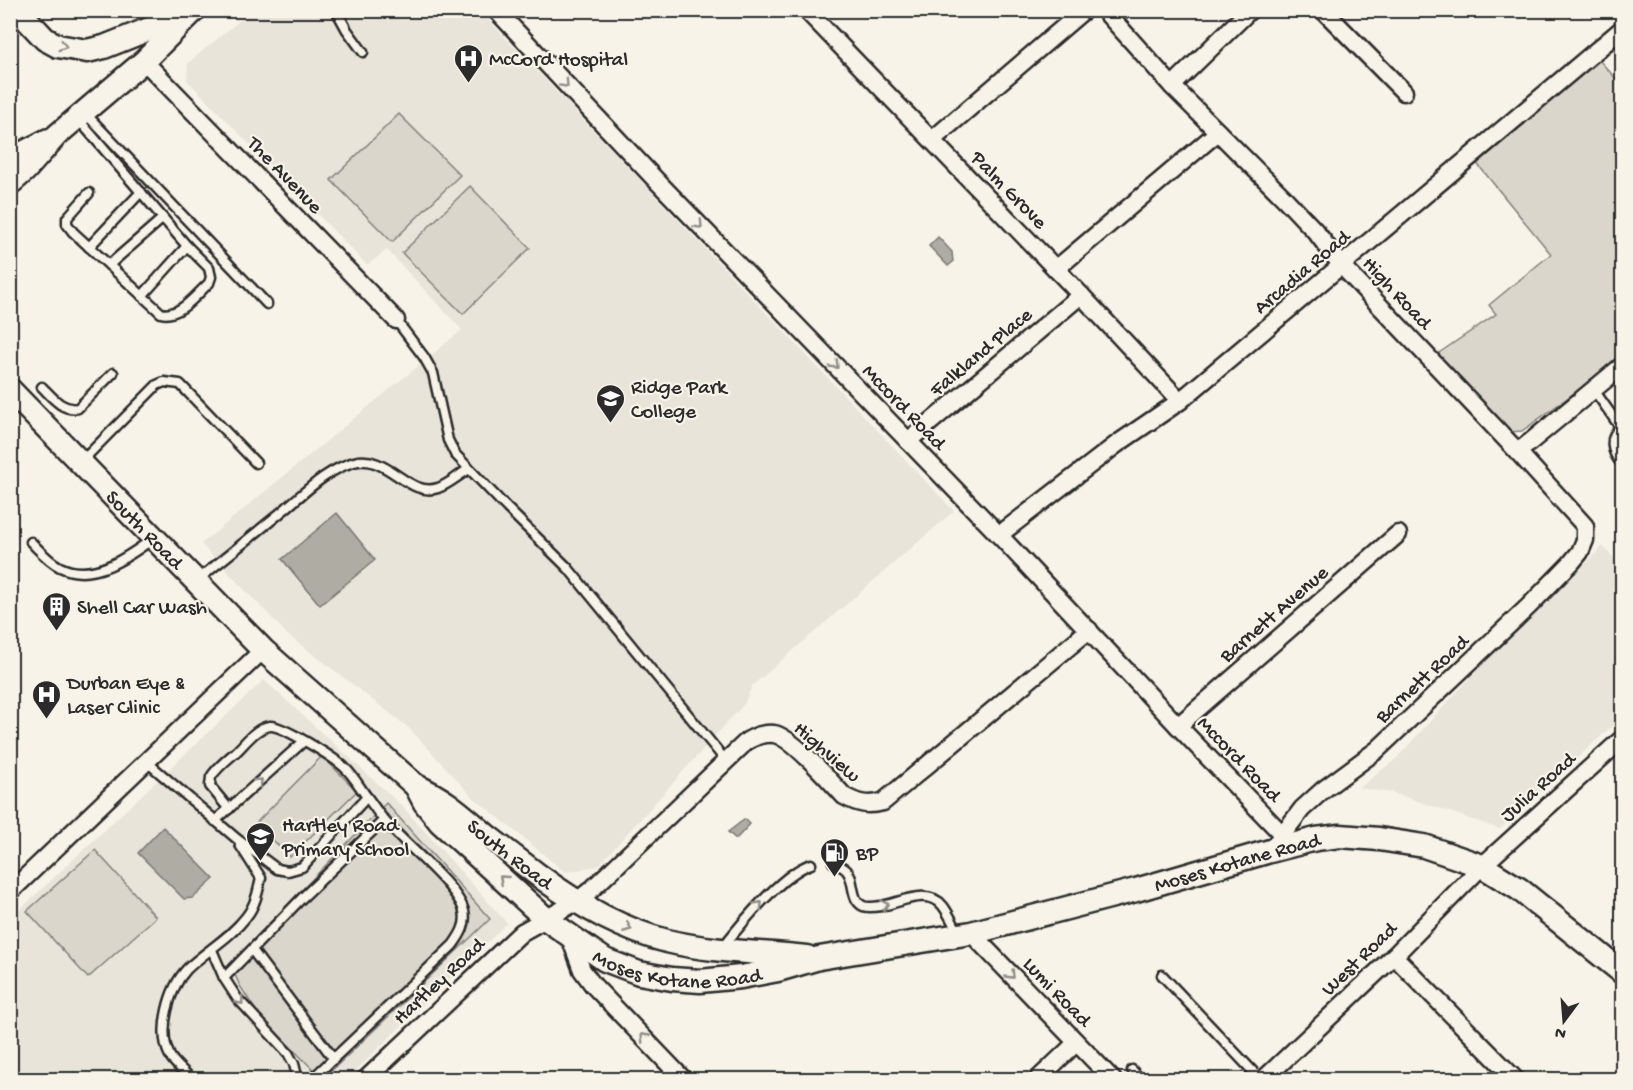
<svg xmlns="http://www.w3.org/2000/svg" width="1633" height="1090" viewBox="0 0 1633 1090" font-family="'Gochi Hand',sans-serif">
<rect width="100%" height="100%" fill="#f7f3e8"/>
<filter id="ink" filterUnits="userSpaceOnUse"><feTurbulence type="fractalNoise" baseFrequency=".0167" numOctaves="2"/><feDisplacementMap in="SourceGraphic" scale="12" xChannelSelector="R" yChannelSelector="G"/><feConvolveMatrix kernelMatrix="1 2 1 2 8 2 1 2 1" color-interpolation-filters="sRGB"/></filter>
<g filter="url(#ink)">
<g fill="#e8e4da">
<path d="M251,11H480L954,511L752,686L744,704L598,866L565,872L472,796L409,728L287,634L201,544L462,330L387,250L367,265L187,80L188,63Z"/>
<path d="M1603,546L1622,567V717L1500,829L1394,793L1359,788L1396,759L1487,659Z"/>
<path d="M264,680L401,805L507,923L347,1079L11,1080V918Z"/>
</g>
<g fill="#dad6cc" stroke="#82807c" stroke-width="1.5">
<path d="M1599,60L1622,85V353L1581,388L1522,431L1509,432L1433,357L1496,314L1489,305L1551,254L1475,161Z"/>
<path d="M399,114L460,175L392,242L331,180Z"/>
<path d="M470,186L530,248L463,314L402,253Z"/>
<path d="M322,756L357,791L290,857L256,823Z"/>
<path d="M386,803L490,919L323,1079L260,1017L240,986L230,964Z"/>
<path d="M95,850L156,917L88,978L27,911Z"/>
</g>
<g fill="#afaca4" stroke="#7a7874" stroke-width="1.5">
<path d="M938,237L952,252L953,262L948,266L929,246Z"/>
<path d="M337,513L375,560L320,605L282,559Z"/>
<path d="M745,819L750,824L736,839L728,832Z"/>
<path d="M163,827L214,879L193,898L184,899L138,853Z"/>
</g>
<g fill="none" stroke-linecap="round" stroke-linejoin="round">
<defs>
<g id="service">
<path d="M336,10L347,30L363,52"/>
<path d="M85,113L267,304"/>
<path d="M78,119L187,246L209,268L211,277L209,283C196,295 179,318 161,313L73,232L67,224V218L89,193"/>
<path d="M89,247L141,192"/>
<path d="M109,265L163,218"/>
<path d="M142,296L187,246"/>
<path d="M396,320L424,357L433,373L448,440L455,454L507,508L568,568L726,761"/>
<path d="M42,387C52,397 62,411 78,408L113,373"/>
<path d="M1594,390L1620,427"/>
<path d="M1622,426C1608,437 1611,452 1622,464"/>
<path d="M81,462L157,385L164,382L180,384L256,463"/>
<path d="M31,542C40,551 48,561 60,567C93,583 128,557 154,538"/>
<path d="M196,581C226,557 256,533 285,509C305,492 328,469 354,462C387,453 408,498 438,488C449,484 459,475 469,469"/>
<path d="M147,762L237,839L277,869L288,871L302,867L367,797C360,788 354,776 345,768C335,758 282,725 270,726C257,727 246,742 237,751C229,758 217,767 211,777L210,786L229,809"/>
<path d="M215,821L303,742"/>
<path d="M833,862C836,864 842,866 845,869C856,877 849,899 863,906C868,908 875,907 881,906C900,903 928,887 943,906C949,914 954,925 959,934"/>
<path d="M723,947C741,924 783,873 811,864"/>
<path d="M212,950L224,978L237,998L288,1053L294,1064L298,1080"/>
<path d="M252,950L334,1059"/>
<path d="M1162,975L1261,1080"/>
<path d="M224,978L302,898L384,820"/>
<path d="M1132,1070L1141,1080"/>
<path d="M192,1080C185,1072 174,1064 170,1056C157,1032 169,988 187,969C206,951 230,938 246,917C255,906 258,892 261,878L240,845"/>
<path d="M311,1080L453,945C461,934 467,924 464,911C457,885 403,843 384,820C378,813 373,805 367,797"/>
<path d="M1360,1080V1079"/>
</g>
<g id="minor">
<path d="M496,10L654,178L999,535L1178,726L1282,834"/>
<path d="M806,10L1081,295L1180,401"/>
<path d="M1104,10L1172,86L1285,199L1316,232L1342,266L1518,452L1585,526V540L1580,552L1571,563L1529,606L1377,750L1323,790L1302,809L1270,851"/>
<path d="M1323,10L1404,92"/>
<path d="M144,61L396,320"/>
<path d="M1172,86L1250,10"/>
<path d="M932,140L1084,10"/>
<path d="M1056,269L1218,132"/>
<path d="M908,441L1081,295"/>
<path d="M1518,452L1622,366"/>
<path d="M999,535L1117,444L1180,401L1622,29"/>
<path d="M1178,726L1398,534"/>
<path d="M10,892L263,650"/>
<path d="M971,933L1113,1080"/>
<path d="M569,935L582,970L593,985L684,1080"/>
<path d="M1394,956L1516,1080"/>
<path d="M365,1080L522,932L576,902L592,889L747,741C756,736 763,733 774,734C792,737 830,781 844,796C858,804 868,806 883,802L1089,630"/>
<path d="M1037,1080L1076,1043"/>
<path d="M1263,1080L1394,956L1482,866L1622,739"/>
</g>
<g id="tertiary">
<path d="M10,159L47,140"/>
<path d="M10,184L26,170L57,135L144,61L193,12"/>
</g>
<g id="secondary">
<path d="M18,10L45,39L58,46L87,51L104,47L192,12"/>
<path id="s1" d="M10,390L263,650L416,786C446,799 463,816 487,836C504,849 521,862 538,875C577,904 619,929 667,941C712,952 760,952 807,957"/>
<path id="s2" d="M416,786L425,803L440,822L546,919L569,935L605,960L639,973L672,979L700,981L741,977L778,970L819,958L971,933L1136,890L1270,851L1316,839L1340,836L1379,839L1424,846L1482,866L1519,889L1622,972"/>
</g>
</defs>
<use href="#service" stroke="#2b2b2b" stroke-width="13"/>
<use href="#minor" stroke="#2b2b2b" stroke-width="21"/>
<use href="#tertiary" stroke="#2b2b2b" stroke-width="26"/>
<use href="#secondary" stroke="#2b2b2b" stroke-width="27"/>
<use href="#service" stroke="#f7f3e8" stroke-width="8"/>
<use href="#minor" stroke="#f7f3e8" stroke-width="16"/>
<use href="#tertiary" stroke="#f7f3e8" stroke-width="21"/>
<use href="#secondary" stroke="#f7f3e8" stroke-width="22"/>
</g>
<defs><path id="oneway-chevron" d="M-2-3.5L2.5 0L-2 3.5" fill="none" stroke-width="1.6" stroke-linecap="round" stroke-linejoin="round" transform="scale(1.5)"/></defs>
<g stroke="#918f8a">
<use href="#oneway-chevron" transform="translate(63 46) rotate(17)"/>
<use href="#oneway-chevron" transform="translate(565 84) rotate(47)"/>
<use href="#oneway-chevron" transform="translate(699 225) rotate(46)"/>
<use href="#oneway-chevron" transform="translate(835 365) rotate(46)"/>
<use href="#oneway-chevron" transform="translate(259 782) rotate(-42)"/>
<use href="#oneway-chevron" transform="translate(503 879) rotate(-139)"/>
<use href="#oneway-chevron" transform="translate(759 905) rotate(-46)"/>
<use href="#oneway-chevron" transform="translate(885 905) rotate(-10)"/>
<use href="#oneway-chevron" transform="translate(628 928) rotate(22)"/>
<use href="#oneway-chevron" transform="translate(1011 975) rotate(46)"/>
<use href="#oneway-chevron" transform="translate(240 1001) rotate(51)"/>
<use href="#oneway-chevron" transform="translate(644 1037) rotate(-134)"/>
</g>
</g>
<defs>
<symbol id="hospital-pin" viewBox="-11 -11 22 30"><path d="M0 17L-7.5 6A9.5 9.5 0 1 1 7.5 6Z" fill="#2b2b2b" stroke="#f7f3e8"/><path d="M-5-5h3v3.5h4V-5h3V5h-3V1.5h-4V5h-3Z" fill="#fff"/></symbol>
<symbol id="school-pin" viewBox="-11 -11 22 30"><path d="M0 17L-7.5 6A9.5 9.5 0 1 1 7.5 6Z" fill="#2b2b2b" stroke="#f7f3e8"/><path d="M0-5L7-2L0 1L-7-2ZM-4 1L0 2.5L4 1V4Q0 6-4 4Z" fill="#fff"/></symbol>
<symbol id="building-pin" viewBox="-11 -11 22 30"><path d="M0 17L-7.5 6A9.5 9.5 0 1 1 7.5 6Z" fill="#2b2b2b" stroke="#f7f3e8"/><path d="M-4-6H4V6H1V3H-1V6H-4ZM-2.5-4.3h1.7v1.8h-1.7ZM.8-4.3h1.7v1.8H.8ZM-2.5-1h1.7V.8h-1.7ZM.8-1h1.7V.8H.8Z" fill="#fff"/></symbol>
<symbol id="fuel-pin" viewBox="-11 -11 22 30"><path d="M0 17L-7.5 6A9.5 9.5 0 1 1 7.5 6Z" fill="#2b2b2b" stroke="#f7f3e8"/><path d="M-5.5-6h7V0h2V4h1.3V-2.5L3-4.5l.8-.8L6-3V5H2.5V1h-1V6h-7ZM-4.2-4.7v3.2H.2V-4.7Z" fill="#fff"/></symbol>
</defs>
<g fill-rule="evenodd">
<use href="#hospital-pin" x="452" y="42" width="33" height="45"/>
<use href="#school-pin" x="594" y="382" width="33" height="45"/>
<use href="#building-pin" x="40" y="590" width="33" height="45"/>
<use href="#hospital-pin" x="30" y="678" width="33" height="45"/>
<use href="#school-pin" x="244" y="820" width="33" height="45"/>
<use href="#fuel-pin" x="818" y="836" width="33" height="45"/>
</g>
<g text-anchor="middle" stroke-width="4.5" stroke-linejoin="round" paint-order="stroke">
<g font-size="21" fill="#2b2b2b" stroke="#f7f3e8" text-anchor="start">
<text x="489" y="65">McCord Hospital</text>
<text x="631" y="393">Ridge Park<tspan x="631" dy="24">College</tspan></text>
<text x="77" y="613">Shell Car Wash</text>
<text x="67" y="689">Durban Eye &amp;<tspan x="67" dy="24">Laser Clinic</tspan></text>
<text x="282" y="831">Hartley Road<tspan x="282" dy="24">Primary School</tspan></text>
<text x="856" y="859">BP</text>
</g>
<g font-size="21" fill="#2b2b2b" stroke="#f7f3e8">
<text transform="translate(286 174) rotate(46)" y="7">The Avenue</text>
<text transform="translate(1010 189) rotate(46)" y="7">Palm Grove</text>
<text transform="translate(1301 271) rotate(-40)" y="7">Arcadia Road</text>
<text transform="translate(1398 292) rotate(47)" y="7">High Road</text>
<text transform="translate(980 351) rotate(-40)" y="7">Falkland Place</text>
<text transform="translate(905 406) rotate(46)" y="7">Mccord Road</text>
<text dy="7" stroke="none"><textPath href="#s1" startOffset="194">South Road</textPath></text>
<text transform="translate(1273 613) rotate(-41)" y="7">Barnett Avenue</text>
<text transform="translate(1421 678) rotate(-43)" y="7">Barnett Road</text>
<text transform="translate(828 751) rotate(41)" y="7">Highview</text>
<text transform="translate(1240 758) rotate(46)" y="7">Mccord Road</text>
<text transform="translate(1537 786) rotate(-42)" y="7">Julia Road</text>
<text dy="7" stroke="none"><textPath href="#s1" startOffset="684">South Road</textPath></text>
<text dy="7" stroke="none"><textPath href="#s2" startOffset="908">Moses Kotane Road</textPath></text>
<text transform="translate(1358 958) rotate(-44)" y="7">West Road</text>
<text dy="7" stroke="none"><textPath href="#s2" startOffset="333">Moses Kotane Road</textPath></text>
<text transform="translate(438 980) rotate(-43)" y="7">Hartley Road</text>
<text transform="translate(1058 991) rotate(46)" y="7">Lumi Road</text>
</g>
</g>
<rect width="1633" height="1090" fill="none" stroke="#f7f3e8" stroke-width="36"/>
<rect x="18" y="18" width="1597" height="1054" fill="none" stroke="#2b2b2b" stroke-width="2" filter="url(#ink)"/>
<g transform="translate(1564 1021) rotate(196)" stroke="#f7f3e8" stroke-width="4.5" paint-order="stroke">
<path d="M0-4.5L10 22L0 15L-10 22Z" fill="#2b2b2b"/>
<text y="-9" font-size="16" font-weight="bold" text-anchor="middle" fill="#2b2b2b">N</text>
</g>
</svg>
